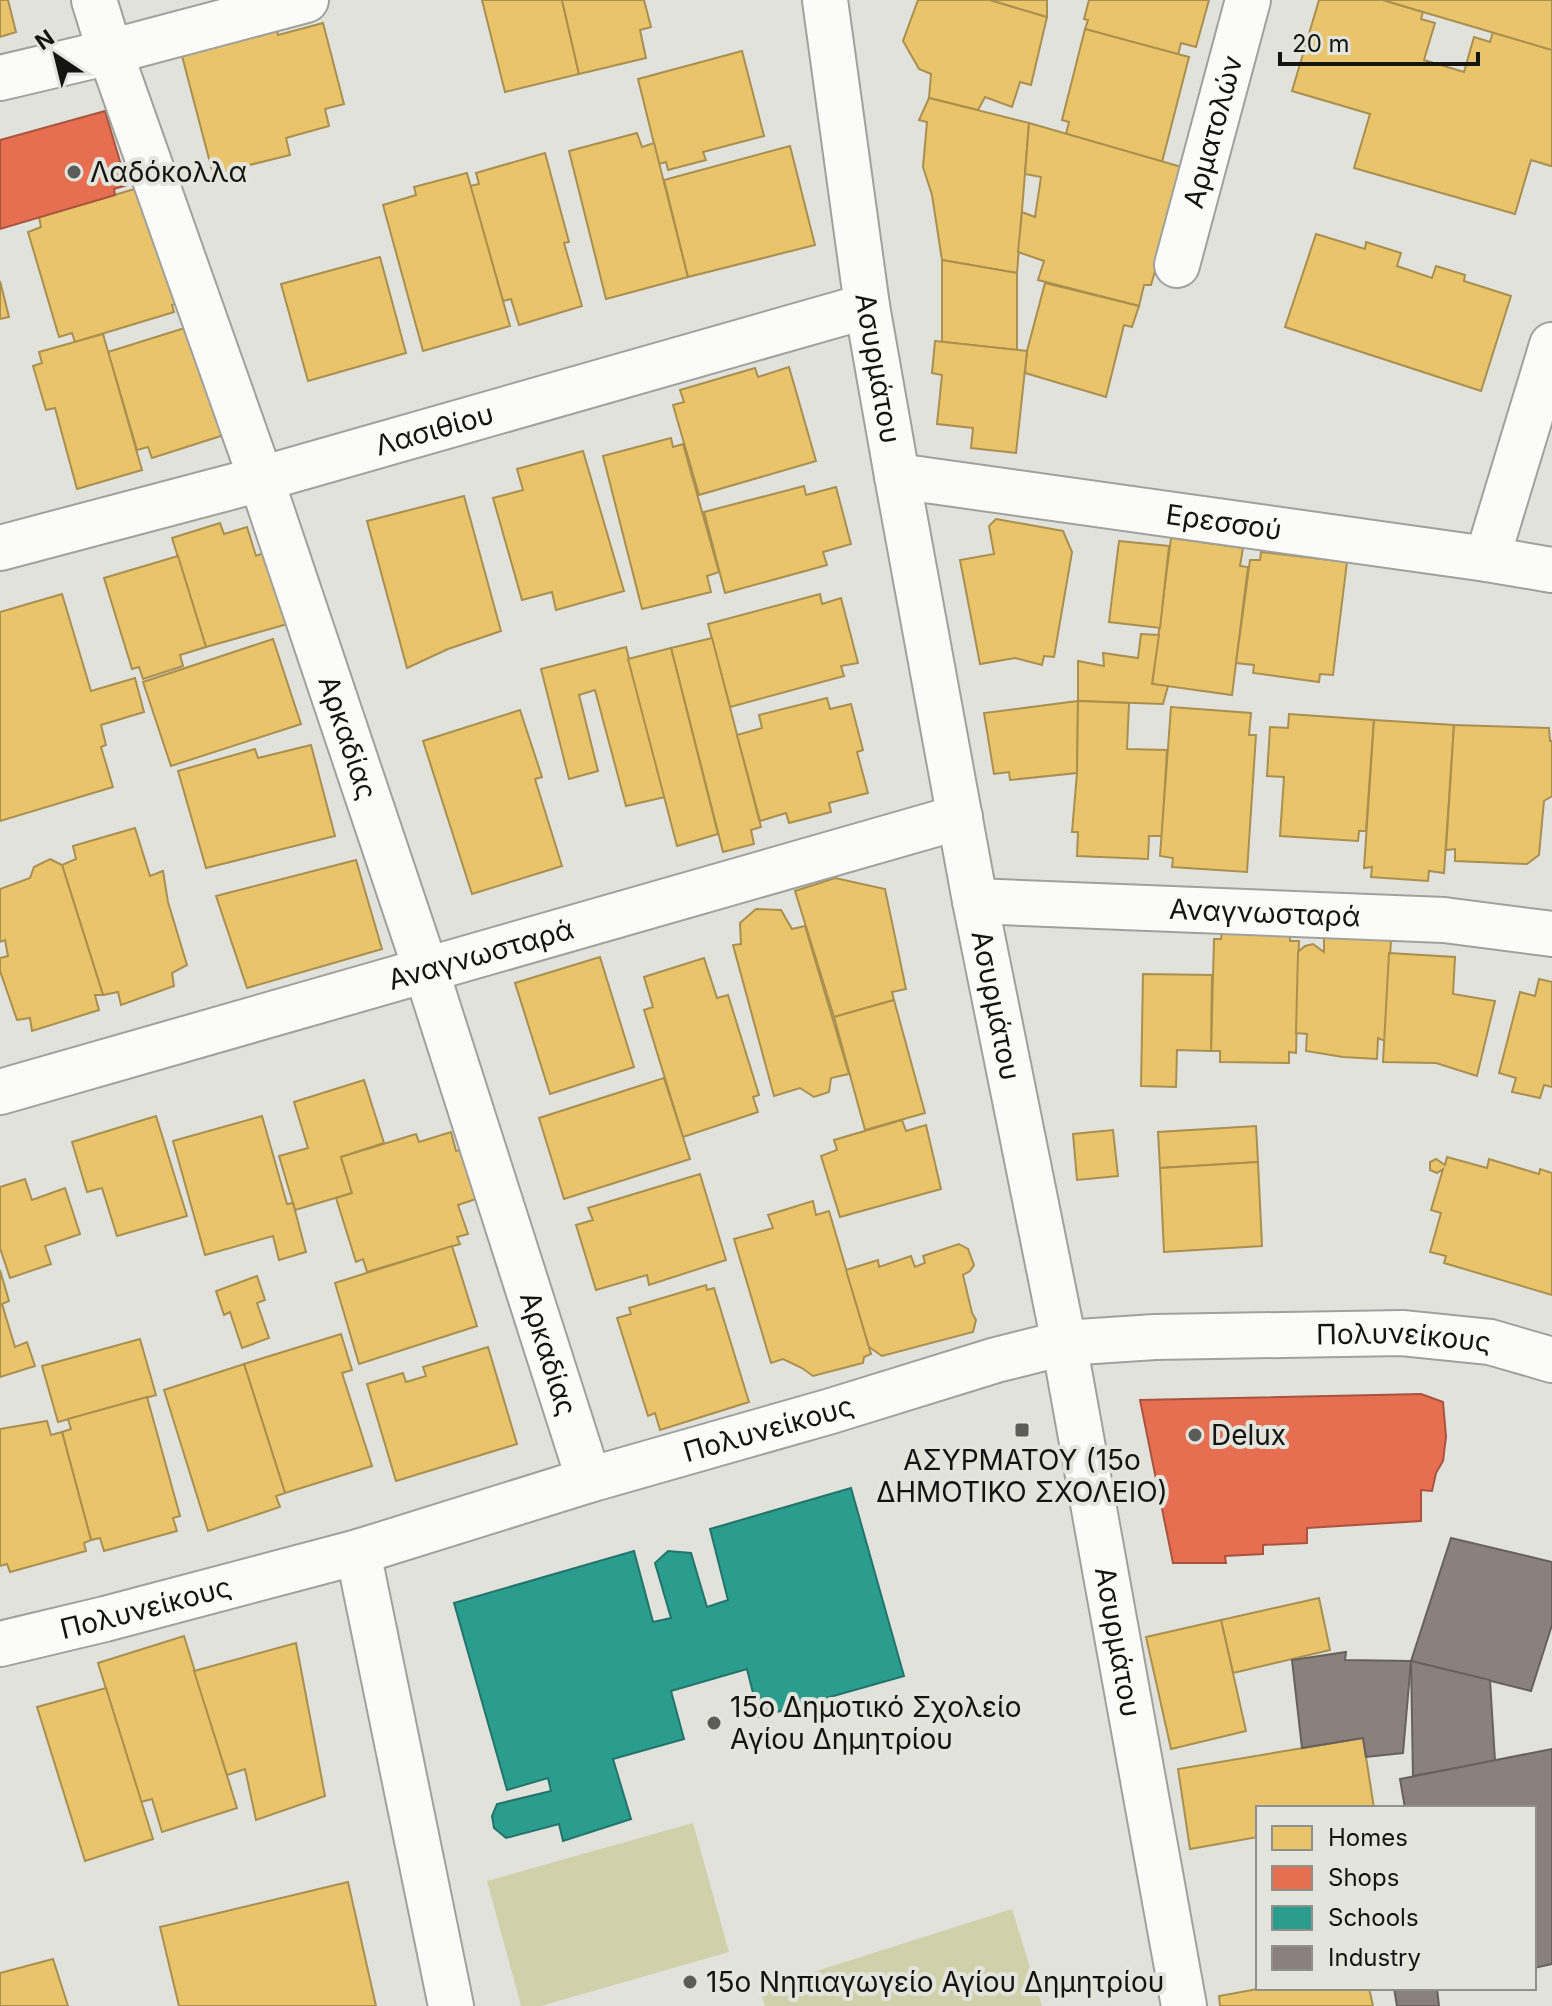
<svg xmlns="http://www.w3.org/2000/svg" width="1552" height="2006" viewBox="0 0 1552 2006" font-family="Inter,sans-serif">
<rect width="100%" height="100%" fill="#e2e2dd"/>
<g fill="#d0d1ab">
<path d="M693,1823L729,1952L541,2006H521L487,1881Z"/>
<path d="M1012,1909L1042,2006H765L760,1989Z"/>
</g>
<g fill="#e9c46a" stroke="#a98f50" stroke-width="2">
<path d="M0,0H8L16,32L0,37Z"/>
<path d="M482,0H562L579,74L505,92Z"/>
<path d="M562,0H644L651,27L640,30L646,58L579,74Z"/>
<path d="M918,0H990L1047,17L1031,85L1020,82L1012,107L985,97L978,110L929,98L931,74L919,69L903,41Z"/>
<path d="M990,0H1047V17Z"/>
<path d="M1089,0H1209L1196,47L1181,43L1178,55L1085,29L1088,20L1084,19Z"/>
<path d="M1319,0H1383L1423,12L1421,19L1435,23L1424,60L1464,72L1474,37L1490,42L1493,32L1552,50V165L1551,166L1531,160L1515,214L1354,168L1370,114L1292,91Z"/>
<path d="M1383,0H1552V50L1423,12Z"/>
<path d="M323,23L344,104L325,109L329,126L286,138L290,155L213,174L182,56L277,31L278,35Z"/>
<path d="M1085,29L1189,57L1162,162L1066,134L1069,122L1062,120Z"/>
<path d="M742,51L764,136L703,152L706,160L668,170L666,162L659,164L638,79Z"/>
<path d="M929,98L1029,123L1017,273L942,260L932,195L923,167L927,122L919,120Z"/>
<path d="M1029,123L1185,168L1151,285H1144L1139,306L1038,280L1044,261L1018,252L1022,212L1035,217L1041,177L1025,174Z"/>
<path d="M637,133L642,147L654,143L688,277L606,299L569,151Z"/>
<path d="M790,146L815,245L688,277L664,180Z"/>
<path d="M545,153L569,242L564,243L582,306L519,325L511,299L503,301L470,186L479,184L476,173Z"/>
<path d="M467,173L510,326L423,351L383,205L416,195L414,187Z"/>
<path d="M138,188L181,303L172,305L174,312L75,342L72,333L59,337L28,232L41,227L39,217Z"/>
<path d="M1316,234L1365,249L1366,242L1401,253L1397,266L1432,278L1436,266L1465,275L1464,281L1511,296L1481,391L1285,327Z"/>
<path d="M380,257L406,353L308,381L281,284Z"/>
<path d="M942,260L1017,273V350L942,342Z"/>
<path d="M0,281L9,317L0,319Z"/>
<path d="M1045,283L1139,306L1132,327L1124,325L1106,397L1025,373L1027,351Z"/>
<path d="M191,326L224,435L152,458L148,447L137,450L108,352Z"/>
<path d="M103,334L142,470L77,489L55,408L46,410L33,366L42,363L39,352Z"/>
<path d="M935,341L1027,351L1016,453L971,448L973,428L937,424L942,375L932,373Z"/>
<path d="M789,367L816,461L699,495L673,405L684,402L680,390L755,368L758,377Z"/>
<path d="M671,438L673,447L683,444L719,572L707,576L711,592L642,609L603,456Z"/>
<path d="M583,451L624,591L556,610L552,592L522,600L493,498L523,490L517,469Z"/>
<path d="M804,486L806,495L836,487L851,544L823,552L827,565L725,593L704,512Z"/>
<path d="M464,496L501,631L448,649L407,668L367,521Z"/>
<path d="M996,519L1063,531L1072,552L1054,657L1044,656L1042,665L1015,658L980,664L960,560L994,554L989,526Z"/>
<path d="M220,523L224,534L247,527L256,556L268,551L291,623L206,647L172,538Z"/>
<path d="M1171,538L1243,548L1240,566L1248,567L1232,695L1152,684Z"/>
<path d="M1119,541L1169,546L1160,628L1109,622Z"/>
<path d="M1261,552L1347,562L1333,675L1320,674L1319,682L1253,673L1254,665L1236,663L1250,560H1260Z"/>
<path d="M178,556L206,647L180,655L183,666L143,679L139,667L132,669L104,578Z"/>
<path d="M62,594L91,691L135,678L144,712L101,725L106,745L101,747L113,787L0,821V612Z"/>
<path d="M820,594L822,604L841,598L858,663L841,666L844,676L730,707L708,624Z"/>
<path d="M1141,634L1159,635L1152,684L1168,686L1163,704L1078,701V661L1104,666L1103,653L1138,658Z"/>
<path d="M712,638L761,827L751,830L754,844L723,852L671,648Z"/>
<path d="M273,639L301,724L171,766L143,682Z"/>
<path d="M626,647L665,797L626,806L595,690L579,695L598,771L569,779L541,669Z"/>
<path d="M671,648L718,834L677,846L628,659Z"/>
<path d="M827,698L830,709L851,704L863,750L857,752L868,793L829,803L831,812L789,823L786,813L760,821L737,735L762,728L759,715Z"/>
<path d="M1078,701L1077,773L1010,780L1009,772L994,774L984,713Z"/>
<path d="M1078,701L1129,703L1127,749L1167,750L1162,836H1149L1148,859L1077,856L1078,832H1072L1077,773Z"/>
<path d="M1171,707L1251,713L1249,735H1256L1247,872L1172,867L1173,858L1160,856Z"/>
<path d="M520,710L542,777L535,779L562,866L472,894L423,741Z"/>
<path d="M1289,714L1374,720L1366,831H1359L1358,841L1280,836L1284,777L1267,776L1270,727L1288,728Z"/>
<path d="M1374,720L1454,725L1444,873L1429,871L1428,881L1371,877L1372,867L1364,868Z"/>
<path d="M1454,725L1549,728L1550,741H1552V796L1544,801L1539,855L1527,864L1455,861V849L1446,850Z"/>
<path d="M311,745L335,836L206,868L178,771L255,749L258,758Z"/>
<path d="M135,828L150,876L163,871L168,902L187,965L172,973L174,986L121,1005L118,992L103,995L62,865L76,859L73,846Z"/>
<path d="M50,859L62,865L103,995H95L99,1010L32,1031L30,1018L17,1020L0,971V958L8,956L5,940L0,942V889L30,878L34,867Z"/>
<path d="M356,860L382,949L247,988L216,896Z"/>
<path d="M835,878L885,889L906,989L892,992L894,1000L834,1017L795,891Z"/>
<path d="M756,909L781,910L792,929L805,926L849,1074L831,1078L829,1092L814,1097L800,1088L774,1096L733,945L741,944L740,923Z"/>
<path d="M1222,930L1290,931V941H1299L1296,1053L1289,1052V1063L1220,1062V1051H1211L1214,939H1221Z"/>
<path d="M1324,935L1391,940L1385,1041L1378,1038L1377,1059L1343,1057L1306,1051L1307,1034L1296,1033L1298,952L1305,946L1313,944L1324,952Z"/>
<path d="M1389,953L1455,957L1453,994L1495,1001L1477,1076L1436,1063L1383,1062Z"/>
<path d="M600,957L634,1067L550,1094L515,983Z"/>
<path d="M704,958L717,998L728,995L759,1095L753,1097L758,1112L683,1137L644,1010L653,1007L644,977Z"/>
<path d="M1143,974L1212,975L1211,1051L1177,1050L1176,1087L1141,1086Z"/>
<path d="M1539,979L1552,982V1087L1544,1085L1540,1098L1512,1092L1516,1078L1499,1073L1520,992L1535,996Z"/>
<path d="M894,1000L925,1113L865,1130L834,1017Z"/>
<path d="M664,1078L690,1159L564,1199L539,1118Z"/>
<path d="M364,1080L384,1143L341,1157L352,1193L295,1210L279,1156L308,1148L294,1102Z"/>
<path d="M156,1116L187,1216L117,1236L102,1188L87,1192L72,1142Z"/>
<path d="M262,1116L287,1204L293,1203L306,1252L279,1260L273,1236L205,1255L173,1141Z"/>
<path d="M902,1120L906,1131L926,1125L941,1189L840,1217L821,1156L837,1150L834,1140Z"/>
<path d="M1256,1126L1258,1162L1160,1168L1158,1132Z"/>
<path d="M1113,1130L1118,1176L1077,1180L1073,1134Z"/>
<path d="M451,1132L456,1151L463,1149L479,1198L458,1205L468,1234L457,1237L460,1244L367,1272L363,1259L356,1262L336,1198L352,1193L341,1157L416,1134L419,1142Z"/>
<path d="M1447,1157L1487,1168L1489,1159L1539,1174L1540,1169L1552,1173V1295L1444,1263L1446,1256L1430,1252L1441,1213L1431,1210L1443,1169L1437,1173L1430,1170V1162L1436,1159L1445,1165Z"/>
<path d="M1258,1162L1262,1246L1164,1252L1160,1168Z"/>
<path d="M700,1174L726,1260L649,1285L647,1275L596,1290L576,1225L593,1220L588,1208Z"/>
<path d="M25,1179L32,1200L65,1188L80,1234L45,1246L51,1264L10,1278L0,1248V1187Z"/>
<path d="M813,1201L816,1215L829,1211L871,1354L864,1357L863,1363L813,1376L802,1368L783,1359L771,1363L734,1239L773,1228L768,1215Z"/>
<path d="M959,1244L968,1249L974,1265L970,1271L963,1275L972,1313L976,1320L973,1332L882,1356L869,1347L846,1270L878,1260L879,1267L911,1256L915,1267L925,1263L923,1256Z"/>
<path d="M452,1246L477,1326L359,1364L335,1283Z"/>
<path d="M0,1270L9,1301L2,1304L15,1347L27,1342L35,1366L0,1377Z"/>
<path d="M257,1276L265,1300L257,1303L269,1338L242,1348L230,1312L224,1315L216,1291Z"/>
<path d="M706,1285L707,1290L714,1288L749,1402L660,1430L655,1413L648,1416L617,1318L631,1314L629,1308Z"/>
<path d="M341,1334L352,1370L342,1373L372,1466L285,1493L244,1364Z"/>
<path d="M140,1339L156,1395L58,1422L42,1366Z"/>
<path d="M488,1347L517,1444L396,1481L367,1384L403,1373L406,1382L426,1376L423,1367Z"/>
<path d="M244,1364L285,1493L276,1496L280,1507L208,1531L164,1390Z"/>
<path d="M147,1397L180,1516L173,1518L177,1531L104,1551L100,1538L91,1540L62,1432L71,1429L68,1419Z"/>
<path d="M47,1421L51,1435L62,1432L91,1540L84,1543L86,1551L10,1572L7,1564L0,1566V1429Z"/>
<path d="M1319,1598L1330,1650L1233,1673L1221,1620Z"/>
<path d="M1221,1620L1246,1731L1171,1749L1146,1637Z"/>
<path d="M184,1636L237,1808L162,1832L152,1799L141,1802L98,1663Z"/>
<path d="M296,1643L325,1796L256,1820L245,1769L227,1775L194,1671Z"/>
<path d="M106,1688L153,1839L85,1861L37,1707Z"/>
<path d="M1363,1738L1374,1808H1258V1837L1190,1849L1178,1769Z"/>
<path d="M348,1882L376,2006H179L160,1927Z"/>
<path d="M53,1959L68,2006H0V1973Z"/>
<path d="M1263,1988H1369L1373,2006H1220L1219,1996Z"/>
</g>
<g fill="#e76f51" stroke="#a8543e" stroke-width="2">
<path d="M105,111L127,185L114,189L115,195L0,229V140Z"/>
<path d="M1421,1394L1443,1402L1446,1437L1443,1461L1436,1473L1432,1491L1421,1490V1521L1307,1528V1543L1263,1545V1554L1225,1556L1226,1563H1173L1140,1400Z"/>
</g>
<path fill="#2a9d8f" stroke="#23746a" stroke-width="2" d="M851,1488L904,1676L759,1717L747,1669L671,1691L684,1739L613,1759L631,1819L563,1841L559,1824L506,1838L494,1828L492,1816L497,1804L551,1791L548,1778L507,1790L454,1603L634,1551L653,1622L671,1618L655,1563L668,1551L691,1553L707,1607L728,1600L710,1529Z"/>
<g fill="#8a817c" stroke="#67605c" stroke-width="2">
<path d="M1451,1538L1552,1562V1625L1531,1691L1411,1661Z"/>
<path d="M1346,1652L1345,1660L1411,1661L1403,1753L1366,1757L1363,1738L1302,1748L1292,1660Z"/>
<path d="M1411,1661L1490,1680L1495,1761L1413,1776Z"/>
<path d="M1552,1749V1964L1534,1968V1808H1405L1400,1779Z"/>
<path d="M1394,1988H1437L1439,2006H1397Z"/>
</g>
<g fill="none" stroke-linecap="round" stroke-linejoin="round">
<defs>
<g id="minor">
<path id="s1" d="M94,0L110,52L261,479L426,970L589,1480"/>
<path id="s2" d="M825,0L867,306L897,476L975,901L1064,1343L1184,2006"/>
<path d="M0,78L110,52L306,0"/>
<path id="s3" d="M1177,265L1248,0"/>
<path id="s4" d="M897,476L1487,559L1552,570"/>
<path id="s5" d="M0,548L261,479L867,306"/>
<path d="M1487,559L1552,345"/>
<path id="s6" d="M975,901L1444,920L1552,934"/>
<path id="s7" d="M0,1092L960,817"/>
<path d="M358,1552L451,2006"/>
<path id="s8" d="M0,1644L105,1619L358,1552L589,1480L831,1411L996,1360L1064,1343L1155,1337L1402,1333L1490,1342L1552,1360"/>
</g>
</defs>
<use href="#minor" stroke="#a0a09c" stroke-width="48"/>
<use href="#minor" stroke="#fbfbfa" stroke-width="44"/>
</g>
<g fill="#5c5c59" stroke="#e3e4db" stroke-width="3">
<circle cx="74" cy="172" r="8"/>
<rect x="1014" y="1422" width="16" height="16" rx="4"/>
<circle cx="1195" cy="1435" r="8"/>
<circle cx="714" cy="1723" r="8"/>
<circle cx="690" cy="1982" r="8"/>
</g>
<g text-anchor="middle" stroke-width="8" stroke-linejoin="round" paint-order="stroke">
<g font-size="28" fill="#141412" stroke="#e3e4db">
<text dy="10" stroke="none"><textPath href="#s3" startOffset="138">Αρματολών</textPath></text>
<text dy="10" stroke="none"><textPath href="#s2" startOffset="372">Ασυρμάτου</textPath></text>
<text dy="10" stroke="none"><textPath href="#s5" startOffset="450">Λασιθίου</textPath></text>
<text dy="10" stroke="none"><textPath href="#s4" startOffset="330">Ερεσσού</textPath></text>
<text dy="10" stroke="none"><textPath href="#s1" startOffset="780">Αρκαδίας</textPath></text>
<text dy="10" stroke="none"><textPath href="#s6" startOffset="290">Αναγνωσταρά</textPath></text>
<text dy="10" stroke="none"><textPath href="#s7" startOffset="500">Αναγνωσταρά</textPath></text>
<text dy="10" stroke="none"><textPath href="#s2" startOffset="1020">Ασυρμάτου</textPath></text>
<text dy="10" stroke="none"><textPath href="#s8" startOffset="1446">Πολυνείκους</textPath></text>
<text dy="10" stroke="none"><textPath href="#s1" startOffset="1428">Αρκαδίας</textPath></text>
<text dy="10" stroke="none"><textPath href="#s8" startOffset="798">Πολυνείκους</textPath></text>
<text dy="10" stroke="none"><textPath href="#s8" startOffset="150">Πολυνείκους</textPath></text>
<text dy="10" stroke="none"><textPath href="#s2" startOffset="1668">Ασυρμάτου</textPath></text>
</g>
<g font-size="28" fill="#141412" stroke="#e3e4db" text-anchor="start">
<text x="90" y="182">Λαδόκολλα</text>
<text x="1211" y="1445">Delux</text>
<text x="1022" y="1470" text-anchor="middle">ΑΣΥΡΜΑΤΟΥ (15ο<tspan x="1022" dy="32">ΔΗΜΟΤΙΚΟ ΣΧΟΛΕΙΟ)</tspan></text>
<text x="730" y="1717">15ο Δημοτικό Σχολείο<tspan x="730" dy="32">Αγίου Δημητρίου</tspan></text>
<text x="706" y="1992">15ο Νηπιαγωγείο Αγίου Δημητρίου</text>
</g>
</g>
<rect x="1256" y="1806" width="280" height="184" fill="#e3e4db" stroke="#90918b" stroke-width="2"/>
<rect x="1272" y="1826" width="40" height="24" fill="#e9c46a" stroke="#90918b" stroke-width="2"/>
<text x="1328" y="1846" font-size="24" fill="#141412">Homes</text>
<rect x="1272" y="1866" width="40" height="24" fill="#e76f51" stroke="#90918b" stroke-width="2"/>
<text x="1328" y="1886" font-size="24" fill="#141412">Shops</text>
<rect x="1272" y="1906" width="40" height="24" fill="#2a9d8f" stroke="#90918b" stroke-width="2"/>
<text x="1328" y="1926" font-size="24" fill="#141412">Schools</text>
<rect x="1272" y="1946" width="40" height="24" fill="#8a817c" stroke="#90918b" stroke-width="2"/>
<text x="1328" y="1966" font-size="24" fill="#141412">Industry</text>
<g transform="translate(56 56) rotate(325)" stroke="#e3e4db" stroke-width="6" paint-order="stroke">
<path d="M0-6L14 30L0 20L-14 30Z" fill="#141412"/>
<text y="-12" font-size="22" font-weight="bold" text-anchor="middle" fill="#141412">N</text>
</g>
<path d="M1280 52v12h198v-12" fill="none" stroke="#141412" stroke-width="4"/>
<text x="1292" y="52" font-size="24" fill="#141412" stroke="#e3e4db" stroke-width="6" paint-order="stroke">20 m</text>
</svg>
